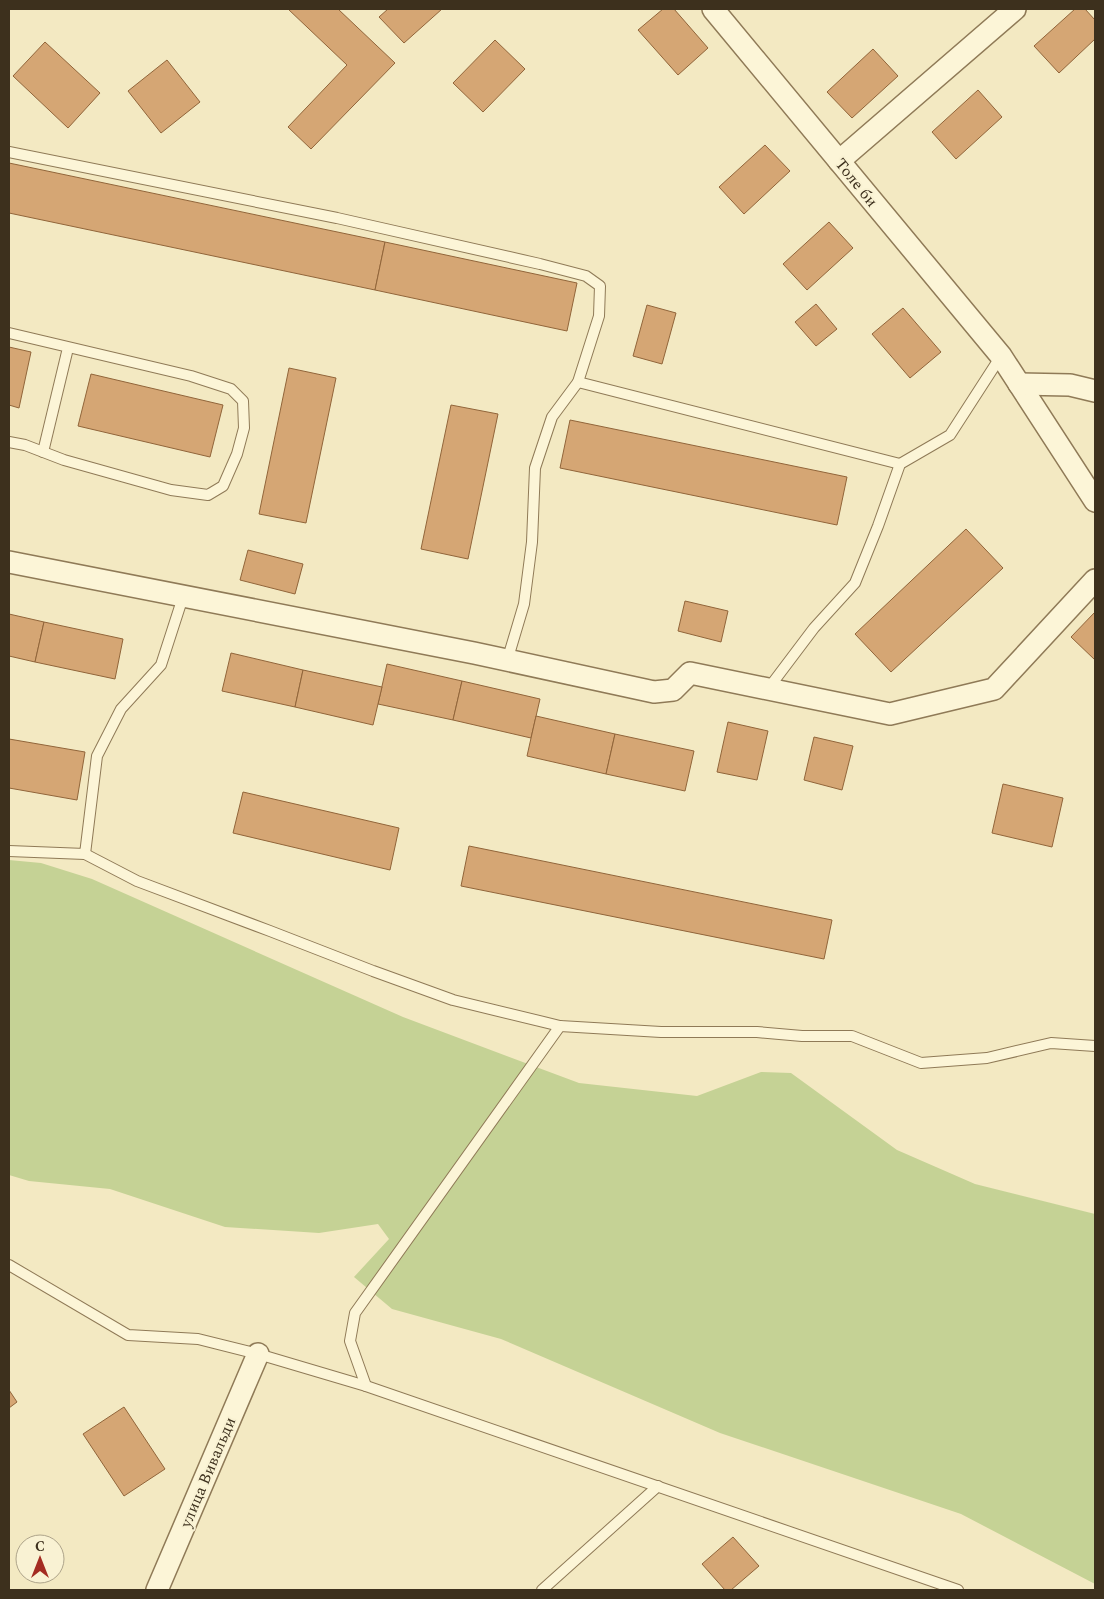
<svg xmlns="http://www.w3.org/2000/svg" width="1104" height="1599" viewBox="0 0 1104 1599" font-family="Spectral,serif">
<rect width="100%" height="100%" fill="#f3e9c2"/>
<path fill="#c5d295" d="M9,860L41,863L92,879L403,1017L579,1083L697,1096L761,1072L791,1073L897,1150L975,1184L1095,1214V1584L961,1514L720,1433L501,1339L392,1309L354,1277L389,1239L378,1224L319,1233L225,1227L110,1189L29,1181L9,1175Z"/>
<g fill="#d5a674" stroke="#91653a">
<path d="M288,9H338L395,63L311,149L288,127L347,65Z"/>
<path d="M388,9H442L404,43L379,17Z"/>
<path d="M663,9H674L708,48L678,75L638,30Z"/>
<path d="M1075,9H1085L1095,20V39L1059,73L1034,46Z"/>
<path d="M495,40L525,69L483,112L453,83Z"/>
<path d="M45,42L100,93L68,128L13,76Z"/>
<path d="M873,49L898,76L852,118L827,92Z"/>
<path d="M167,60L200,102L161,133L128,91Z"/>
<path d="M978,90L1002,117L956,159L932,132Z"/>
<path d="M765,145L790,171L744,214L719,187Z"/>
<path d="M9,163L385,242L375,290L9,213Z"/>
<path d="M829,222L853,248L807,290L783,264Z"/>
<path d="M385,242L577,283L567,331L375,290Z"/>
<path d="M816,304L837,329L816,346L795,322Z"/>
<path d="M647,305L676,313L662,364L633,356Z"/>
<path d="M903,308L941,352L910,378L872,334Z"/>
<path d="M9,347L31,352L19,408L9,405Z"/>
<path d="M289,368L336,378L306,523L259,514Z"/>
<path d="M91,374L223,405L210,457L78,426Z"/>
<path d="M451,405L498,414L468,559L421,549Z"/>
<path d="M570,420L847,477L837,525L560,468Z"/>
<path d="M966,529L1003,568L891,672L855,634Z"/>
<path d="M248,550L303,564L295,594L240,580Z"/>
<path d="M685,601L728,611L721,642L678,631Z"/>
<path d="M1095,612V660L1071,637Z"/>
<path d="M9,614L44,622L35,662L9,656Z"/>
<path d="M44,622L123,639L115,679L35,662Z"/>
<path d="M231,653L303,670L295,707L222,691Z"/>
<path d="M387,664L462,681L453,720L378,704Z"/>
<path d="M303,670L382,687L373,725L295,707Z"/>
<path d="M462,681L540,699L531,738L453,720Z"/>
<path d="M536,716L615,734L606,774L527,756Z"/>
<path d="M728,722L768,731L757,780L717,772Z"/>
<path d="M615,734L694,751L685,791L606,774Z"/>
<path d="M814,737L853,746L842,790L804,780Z"/>
<path d="M9,739L85,752L77,800L9,788Z"/>
<path d="M1003,784L1063,798L1052,847L992,833Z"/>
<path d="M243,792L399,828L390,870L233,833Z"/>
<path d="M469,846L832,920L824,959L461,886Z"/>
<path d="M9,1390L17,1402L9,1408Z"/>
<path d="M124,1407L165,1469L124,1496L83,1434Z"/>
<path d="M733,1537L759,1566L731,1590H725L702,1564Z"/>
</g>
<g fill="none" stroke-linecap="round" stroke-linejoin="round">
<defs>
<g id="lane">
<path d="M9,152L337,218L540,264L586,276L600,286L599,316L578,382L552,417L535,468L532,542L524,604L507,661"/>
<path d="M9,333L191,376L231,389L243,401L244,428L237,454L223,486L208,495L171,490L64,460L25,445L9,442"/>
<path d="M578,382L900,464"/>
<path d="M43,452L68,348"/>
<path d="M768,689L814,628L855,583L878,526L900,464L950,435L1001,356"/>
<path d="M9,851L85,854L97,756L121,709L161,665L183,597"/>
<path d="M85,854L137,881L270,931L373,971L453,1000L560,1026L661,1032H757L802,1036H852L921,1063L987,1058L1051,1043L1095,1046"/>
<path d="M9,1265L128,1335L198,1339L258,1354L366,1386L958,1590"/>
<path d="M366,1386L350,1341L355,1313L560,1026"/>
<path d="M542,1590L658,1486"/>
</g>
<g id="street">
<path d="M713,9L1001,356L1095,501"/>
<path d="M839,161L1015,9"/>
<path d="M1019,384L1070,385L1095,391"/>
<path d="M9,562L474,653L654,692L673,690L690,673L890,714L994,689L1095,580"/>
<path d="M157,1590L258,1354"/>
</g>
</defs>
<use href="#lane" stroke="#8f7a57" stroke-width="12"/>
<use href="#street" stroke="#8f7a57" stroke-width="24"/>
<use href="#lane" stroke="#fcf5d7" stroke-width="10"/>
<use href="#street" stroke="#fcf5d7" stroke-width="21"/>
</g>
<g text-anchor="middle" stroke-width="4" stroke-linejoin="round" paint-order="stroke">
<g font-size="16" fill="#3d301d" stroke="#f9f2d3">
<text transform="translate(857 182) rotate(51)" y="6">Толе би</text>
<text transform="translate(207 1472) rotate(-67)" y="6">улица Вивальди</text>
</g>
</g>
<rect width="1104" height="1599" fill="none" stroke="#3d301d" stroke-width="20"/>
<g transform="translate(40 1559)"><circle r="24" fill="#f9f2d3" stroke="#aea48a"/>
<path d="M0-4L9 19L0 12L-9 19Z" fill="#a42c21"/>
<text y="-8" font-size="14" font-weight="bold" text-anchor="middle" fill="#3d301d">С</text>
</g>
</svg>
